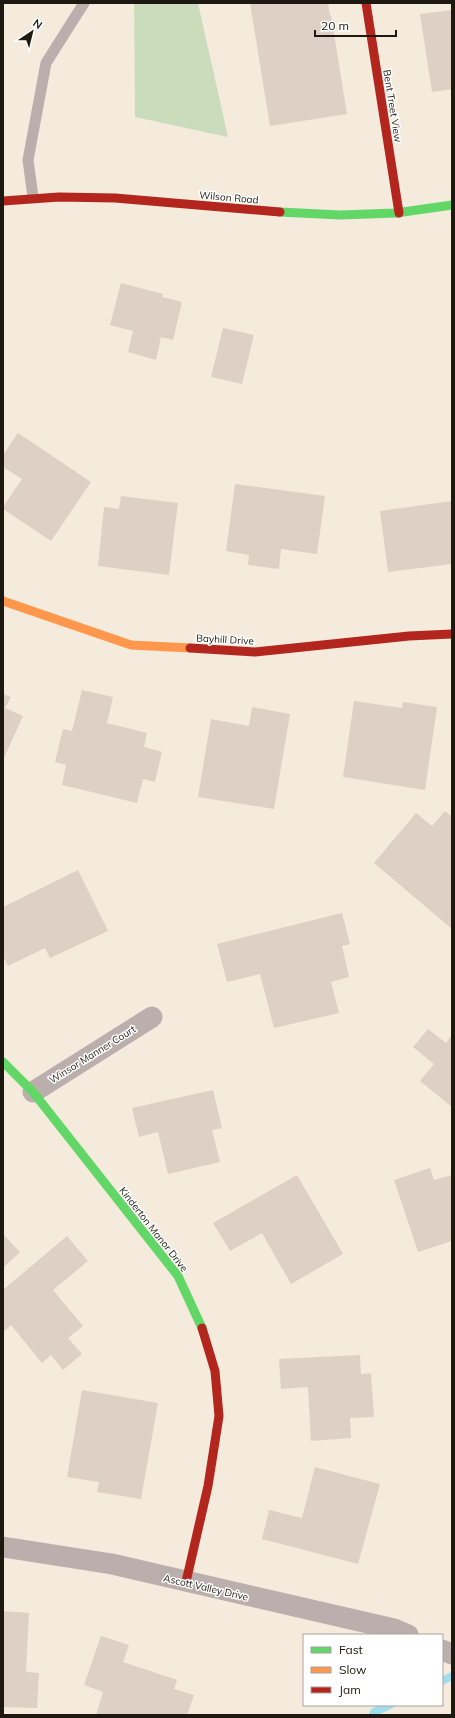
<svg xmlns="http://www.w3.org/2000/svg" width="455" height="1718" viewBox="0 0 455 1718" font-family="Mulish,sans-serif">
<rect width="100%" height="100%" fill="#f4ebdd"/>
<path fill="#cbdcbd" d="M134,3H198L228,137L135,117Z"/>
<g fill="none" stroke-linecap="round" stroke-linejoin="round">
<g stroke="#a1ddec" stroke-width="8">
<path d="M442,1681L452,1676"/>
<path d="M373,1715L374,1712L390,1705"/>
</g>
</g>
<g fill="#ded0c4">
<path d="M250,3H328L330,15H331L347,114L270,126Z"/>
<path d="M452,10V89L432,92L420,14Z"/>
<path d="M121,283L163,294L162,297L182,302L173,340L161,337L156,360L128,352L133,331L110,325Z"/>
<path d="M223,328L254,335L242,384L211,377Z"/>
<path d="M18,433L91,482L51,541L3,509V507L22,479L3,467V455Z"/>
<path d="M235,484L325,496L317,554L281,549L279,569L248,565L249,555L226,551Z"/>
<path d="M121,496L178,503L169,575L98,566L104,507L119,509Z"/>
<path d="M452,501V564L388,572L380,511Z"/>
<path d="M82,690L113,697L107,723L147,733L144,747L162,752L155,782L143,779L137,803L62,785L66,765L55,762L63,729L72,731Z"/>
<path d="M3,694L11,697L5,708L23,716L3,760Z"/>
<path d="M354,701L402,708L403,702L437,707L425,790L343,777Z"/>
<path d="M252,707L290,714L274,809L198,797L211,719L249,726Z"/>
<path d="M445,811L452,817V929L374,863L416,813L432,826Z"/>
<path d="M78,870L108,931L50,958L45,948L8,966L3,956V907Z"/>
<path d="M342,913L350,944L342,946L349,977L331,982L339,1013L274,1028L260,974L227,982L217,944Z"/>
<path d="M428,1029L446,1043L452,1035V1107L420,1081L434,1064L413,1047Z"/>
<path d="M213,1090L222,1128L212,1130L220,1162L168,1174L158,1132L139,1137L132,1108Z"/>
<path d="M430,1168L434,1180L452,1175V1241L418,1252L394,1180Z"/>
<path d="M297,1175L343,1254L291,1284L262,1233L230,1251L213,1223Z"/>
<path d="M3,1234L20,1252L3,1268Z"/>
<path d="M67,1236L88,1261L53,1290L83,1326L68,1338L82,1354L63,1370L51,1355L42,1363L11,1325L3,1332V1290Z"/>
<path d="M360,1355L361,1374L371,1373L374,1417L350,1418L351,1438L311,1441L308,1387L281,1389L279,1359Z"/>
<path d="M82,1390L158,1403L141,1499L97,1492L99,1482L67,1477Z"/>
<path d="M315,1467L380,1484L358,1564L262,1539L269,1510L302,1518Z"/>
<path d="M3,1611L29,1613L26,1672L39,1673L37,1708L3,1707Z"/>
<path d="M101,1636L129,1645L123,1662L177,1680L174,1689L194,1695L187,1715H96L103,1692L84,1685Z"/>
</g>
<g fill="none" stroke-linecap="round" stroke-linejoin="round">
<path stroke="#baafac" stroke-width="11" d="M33,197L28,160L46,63L84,3"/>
<g stroke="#baafac" stroke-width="21">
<path d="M33,1092L152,1017"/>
<path d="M3,1547L112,1564L394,1629L408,1635"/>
<path d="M442,1650L452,1654"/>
</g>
<g stroke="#63d668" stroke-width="9">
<path d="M280,212L340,215L396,213L452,205"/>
<path d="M3,1062L33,1092L178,1276L202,1328"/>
</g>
<path stroke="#ff974d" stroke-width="9" d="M3,601L131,645L190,648"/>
<g stroke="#b3261e" stroke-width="9">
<path d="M366,3L399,213"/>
<path d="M3,201L59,197L115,198L280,212"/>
<path d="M190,648L255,652L409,636L452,634"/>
<path d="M186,1582L208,1486L219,1416L215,1371L202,1328"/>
</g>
</g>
<g text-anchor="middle" stroke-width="3" stroke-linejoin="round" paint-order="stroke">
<g font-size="10" fill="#1e1910" stroke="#fff">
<text transform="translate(393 106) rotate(81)" y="4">Bent Treet View</text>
<text transform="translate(229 197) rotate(5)" y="4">Wilson Road</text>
<text transform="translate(225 639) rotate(3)" y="4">Bayhill Drive</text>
<text transform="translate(92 1054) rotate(-32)" y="4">Winsor Manner Court</text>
<text transform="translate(154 1229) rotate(52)" y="4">Kinderton Manor Drive</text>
<text transform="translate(206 1587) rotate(13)" y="4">Ascott Valley Drive</text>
</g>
</g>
<rect width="455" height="1718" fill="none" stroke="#1e1910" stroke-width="8"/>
<rect x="303" y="1634" width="140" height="72" fill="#ffffff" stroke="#a5a39f"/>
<rect x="311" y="1647" width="20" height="6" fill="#63d668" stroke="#a5a39f"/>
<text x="339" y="1654" font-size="12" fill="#1e1910">Fast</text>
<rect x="311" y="1667" width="20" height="6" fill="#ff974d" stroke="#a5a39f"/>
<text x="339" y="1674" font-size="12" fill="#1e1910">Slow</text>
<rect x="311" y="1687" width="20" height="6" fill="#b3261e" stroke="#a5a39f"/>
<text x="339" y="1694" font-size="12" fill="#1e1910">Jam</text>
<g transform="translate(32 32) rotate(35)" stroke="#ffffff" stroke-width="3" paint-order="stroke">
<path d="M0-3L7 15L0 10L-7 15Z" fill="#1e1910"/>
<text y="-6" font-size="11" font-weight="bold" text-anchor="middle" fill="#1e1910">N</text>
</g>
<path d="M315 30v6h81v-6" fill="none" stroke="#1e1910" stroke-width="2"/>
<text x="321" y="30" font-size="12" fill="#1e1910" stroke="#ffffff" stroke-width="3" paint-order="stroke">20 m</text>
</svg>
